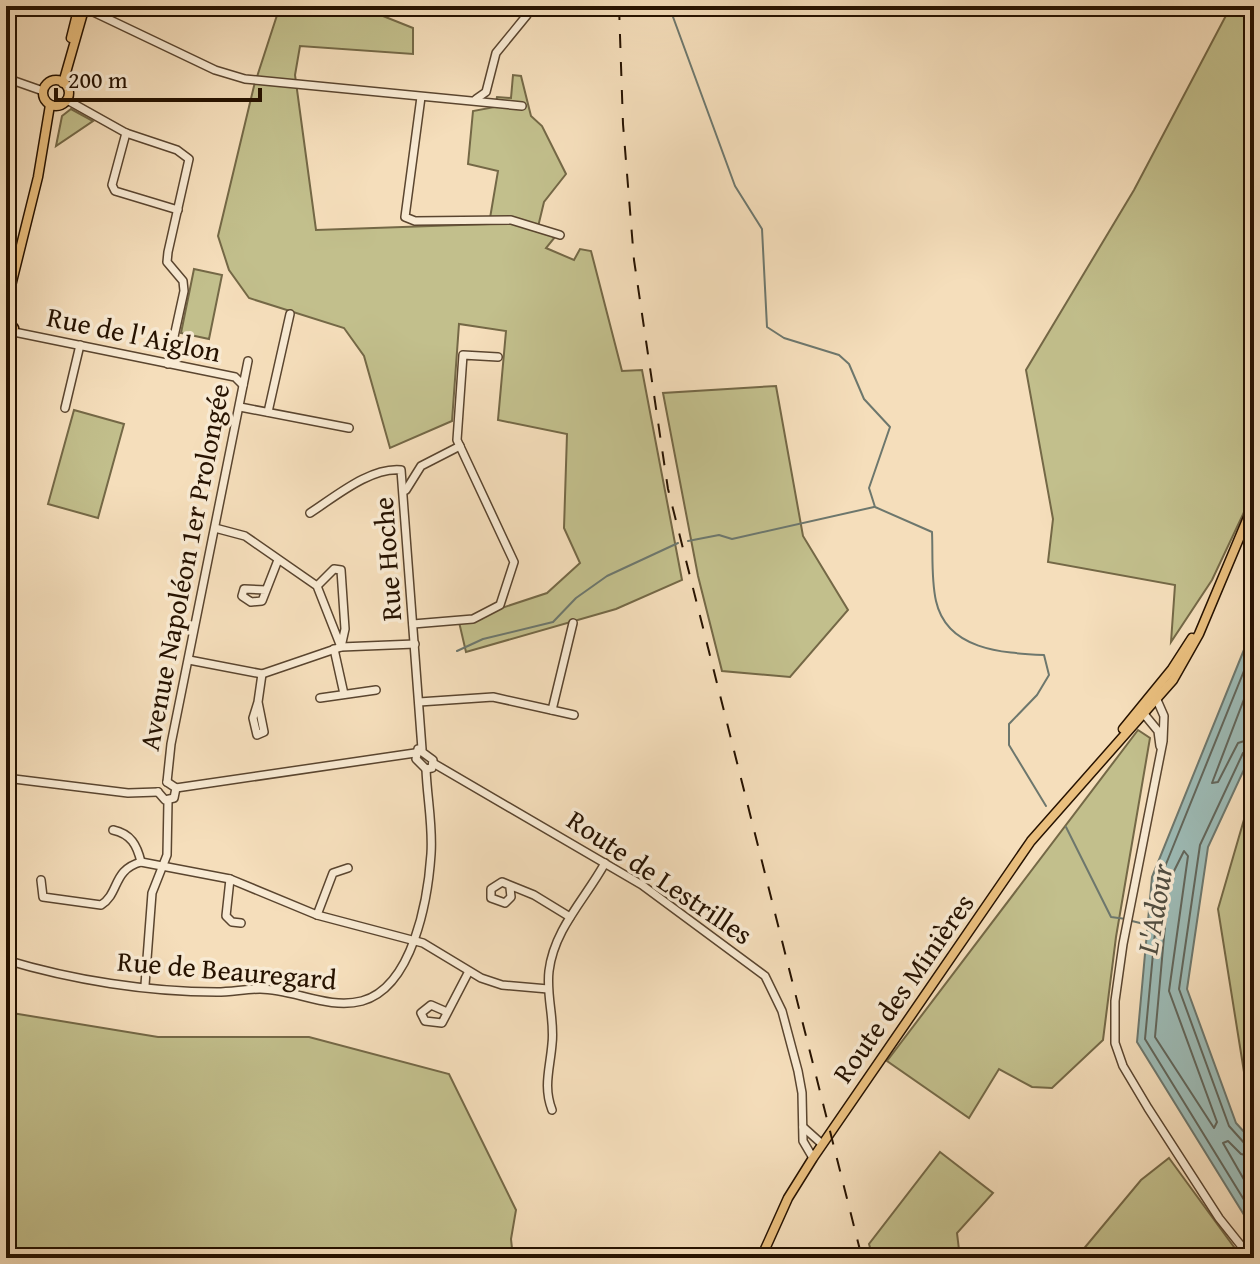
<svg xmlns="http://www.w3.org/2000/svg" width="1260" height="1264" viewBox="0 0 1260 1264" font-family="'Gentium Book Plus',serif">
<rect width="100%" height="100%" fill="#f5debb"/>
<filter id="stains"><feTurbulence type="fractalNoise" baseFrequency=".0025" numOctaves="4"/><feColorMatrix values="0 0 0 0 .2 0 0 0 0 .09 0 0 0 0 .02 0 0 0 .5 -.17"/></filter>
<radialGradient id="worn" r=".72"><stop offset=".6" stop-color="#630" stop-opacity="0"/><stop offset="1" stop-color="#630" stop-opacity=".3"/></radialGradient>
<g fill="#c2bf8c" stroke="#746846" stroke-width="2">
<path d="M280,6H358L413,28V54L300,46L295,75L316,230L489,224L498,171L468,164L473,111L495,107L497,97L511,98L513,75L521,76L531,116L542,126L566,174L544,202L537,231L555,237L546,248L574,260L580,249L591,251L622,371L642,370L682,580L616,609L466,652L459,622L547,593L580,563L564,528L567,434L498,420L506,331L459,324L452,421L390,448L364,356L344,328L249,298L229,270L218,236L254,86Z"/>
<path d="M1231,6H1254V491L1212,580L1171,642L1175,585L1048,562L1053,519L1026,370L1134,190Z"/>
<path d="M71,109L93,121L56,146L62,116Z"/>
<path d="M194,269L222,275L209,339L181,333Z"/>
<path d="M776,386L803,536L848,610L790,677L722,671L698,576L663,393Z"/>
<path d="M74,410L124,424L98,518L48,504Z"/>
<path d="M1138,730L1150,738L1116,937L1103,1040L1052,1088L1032,1087L999,1069L969,1118L887,1061Z"/>
<path d="M1254,785V1092L1244,1072L1218,909Z"/>
<path d="M6,1012L158,1037H309L449,1074L516,1210L511,1239L513,1258H6Z"/>
<path d="M940,1152L993,1193L957,1233L960,1258H873L869,1244Z"/>
<path d="M1169,1158L1242,1258H1076L1141,1180Z"/>
</g>
<path fill="#9dbbb6" stroke="#6d776d" stroke-width="2" d="M1254,625V748L1208,847L1187,989L1236,1123L1254,1143V1231L1137,1042L1152,877Z"/>
<g fill="none" stroke-linecap="round" stroke-linejoin="round">
<g stroke="#62665b" stroke-width="2">
<path d="M1254,646L1160,879L1145,1039L1254,1216"/>
<path d="M1254,673L1212,783L1218,782L1238,743L1254,738"/>
<path d="M1254,748L1243,753L1200,845L1179,989L1229,1126L1246,1145L1254,1147"/>
<path d="M1184,851L1188,856L1169,991L1217,1122L1214,1128L1155,1037L1169,881Z"/>
<path d="M1254,1157L1241,1154L1228,1141L1223,1143L1254,1197"/>
</g>
<g stroke="#6d776d" stroke-width="2">
<path d="M669,6L735,186L762,229L767,327L784,338L839,355L849,364L864,399L890,427L869,488L875,507L932,532C933,554 931,579 936,601C947,650 1002,653 1044,655L1049,675L1037,695L1009,724V745L1046,806"/>
<path d="M688,541L719,535L732,539L874,507"/>
<path d="M457,651L483,639L553,622L576,598L607,576L678,543"/>
<path d="M1066,827L1111,917L1126,919"/>
<path d="M1132,921L1148,925"/>
</g>
<defs>
<g id="minor">
<path d="M85,8L215,70L245,79L522,106"/>
<path d="M6,78L43,91"/>
<path d="M421,97L405,217L415,221L511,220L560,235"/>
<path d="M476,99L486,92L496,53L527,15"/>
<path d="M67,100L126,133L177,150L189,159L168,252L167,262L183,281L184,291L168,364"/>
<path d="M126,133L112,185L115,191L178,210"/>
<path d="M14,332L235,377L243,385"/>
<path d="M240,407L349,428"/>
<path d="M65,408L80,345"/>
<path d="M268,412L290,314"/>
<path d="M406,490L421,466L460,446"/>
<path d="M310,513C335,497 370,467 401,470L422,749"/>
<path d="M215,528L245,536L317,586L341,647L345,629L341,570L334,569L317,586"/>
<path d="M266,590L244,589L242,596L251,602L262,601L278,560"/>
<path d="M413,624L473,619L500,605L514,562L457,440L463,355L498,357"/>
<path d="M334,649L344,694"/>
<path d="M189,660L262,674L341,647L415,644"/>
<path d="M320,698L376,690"/>
<path d="M1157,700L1164,716L1163,741L1123,944L1115,1001V1043L1123,1066L1148,1108L1219,1218L1251,1258"/>
<path d="M258,702L253,718L257,735L264,732L258,702L262,674"/>
<path d="M419,702L493,697L574,715"/>
<path d="M552,710L573,623"/>
<path d="M1144,714L1158,731L1160,746"/>
<path d="M418,749L433,760L432,768L426,769L416,759Z"/>
<path d="M433,763L642,885L765,976L782,1011L798,1071L802,1093L803,1141L813,1158"/>
<path d="M6,778L128,793L158,792"/>
<path d="M167,782L171,744L248,361"/>
<path d="M176,788L415,753"/>
<path d="M158,792L165,800L174,798L176,788L167,782"/>
<path d="M113,830C131,834 137,845 141,862"/>
<path d="M230,879L226,916L232,922L241,923"/>
<path d="M41,880L43,897L101,905C120,893 112,870 141,862L230,879L317,915L423,943L481,978L502,985L548,989"/>
<path d="M510,888L511,897L505,903L491,898V889L502,882L534,895L570,917"/>
<path d="M317,915L333,873L348,868"/>
<path d="M6,960C72,980 148,992 217,992C231,992 246,989 260,989C294,989 328,1010 362,1001C413,987 428,899 431,854C433,826 427,797 426,769"/>
<path d="M145,985L152,893L167,855L168,801"/>
<path d="M447,1012L431,1005L421,1013L425,1021L442,1023L468,973"/>
<path d="M552,1110C543,1086 550,1069 552,1044C555,1020 546,996 549,971C554,929 586,898 605,863"/>
<path d="M803,1127L822,1144"/>
</g>
<g id="major">
<path d="M71,38L79,6"/>
<circle cx="56" cy="93" r="13"/>
<path d="M63,83L85,6"/>
<path d="M6,306L38,177L50,105"/>
<path d="M6,318L14,328L6,342"/>
<path d="M1123,729L1172,669L1192,638"/>
<path d="M761,1258L788,1198L813,1158L1031,841L1173,680L1199,634L1254,503"/>
</g>
</defs>
<use href="#minor" stroke="#5a452f" stroke-width="10"/>
<use href="#major" stroke="#261200" stroke-width="11"/>
<use href="#minor" stroke="#f8ead3" stroke-width="7"/>
<use href="#major" stroke="#eabf7e" stroke-width="8"/>
<path stroke="#261200" stroke-width="2" stroke-dasharray="14 14" stroke-linecap="butt" d="M619,6L623,124L634,260L668,489L862,1258"/>
</g>
<g text-anchor="middle" stroke-width="7" stroke-linejoin="round" paint-order="stroke">
<g font-size="28" fill="#261200" stroke="#f8ead3">
<text transform="translate(134 334) rotate(12)" y="10">Rue de l'Aiglon</text>
<text transform="translate(387 559) rotate(-94)" y="10">Rue Hoche</text>
<text transform="translate(184 567) rotate(-79)" y="10">Avenue Napoléon 1er Prolongée</text>
<text transform="translate(660 877) rotate(34)" y="10">Route de Lestrilles</text>
<text transform="translate(227 970) rotate(5)" y="10">Rue de Beauregard</text>
<text transform="translate(903 988) rotate(-55)" y="10">Route des Minières</text>
</g>
<g font-size="30" font-style="italic" fill="#504d40" stroke="#f8ead3">
<text transform="translate(1155 909) rotate(-80)" y="10">L'Adour</text>
</g>
</g>
<rect width="1260" height="1264" fill="none" stroke="#f5debb" stroke-width="32"/>
<rect x="8" y="8" width="1244" height="1248" fill="none" stroke="#261200" stroke-width="4"/>
<rect x="16" y="16" width="1228" height="1232" fill="none" stroke="#261200" stroke-width="2"/>
<path d="M56 88v12h204v-12" fill="none" stroke="#261200" stroke-width="4"/>
<text x="68" y="88" font-size="24" fill="#261200" stroke="#f8ead3" stroke-width="6" paint-order="stroke">200 m</text>
<rect width="100%" height="100%" filter="url(#stains)"/>
<rect width="100%" height="100%" fill="url(#worn)"/>
</svg>
